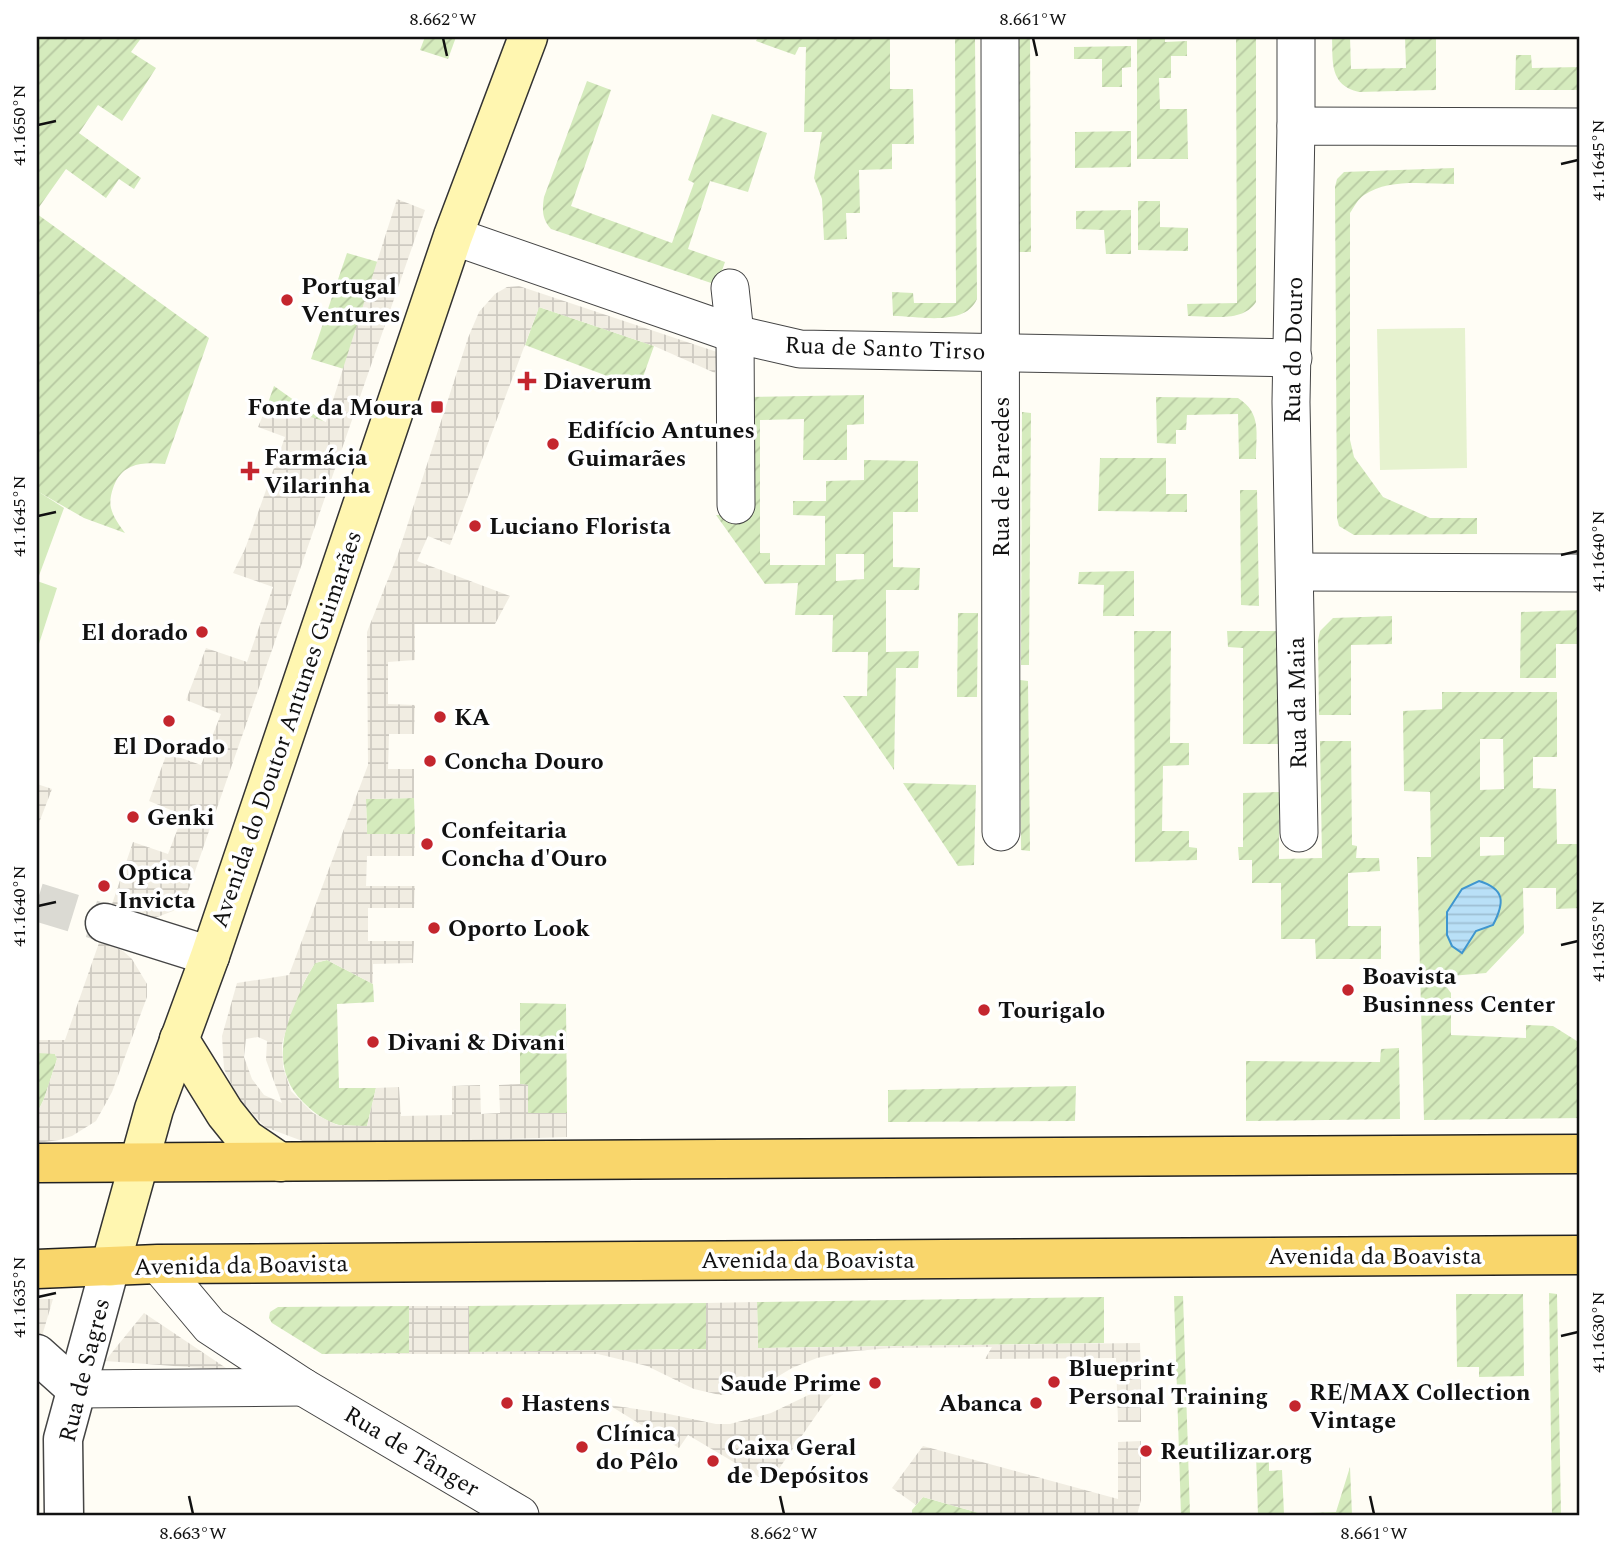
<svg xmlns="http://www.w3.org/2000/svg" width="1617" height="1552" viewBox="0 0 1617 1552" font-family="Spectral,serif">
<defs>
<pattern id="garden-furrows" width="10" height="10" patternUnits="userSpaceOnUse" patternTransform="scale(1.75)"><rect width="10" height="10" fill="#d5ebbd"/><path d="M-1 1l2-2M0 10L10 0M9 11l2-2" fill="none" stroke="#b6c8a1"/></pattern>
<pattern id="plaza-grid" width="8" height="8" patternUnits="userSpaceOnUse" patternTransform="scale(1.75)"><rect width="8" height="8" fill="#f1ede2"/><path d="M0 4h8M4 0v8" fill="none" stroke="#cecac1"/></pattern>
<pattern id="water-rules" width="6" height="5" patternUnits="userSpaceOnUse" patternTransform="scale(1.75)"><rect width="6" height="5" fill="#b9e0f7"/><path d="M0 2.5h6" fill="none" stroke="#9ebfd3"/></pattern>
</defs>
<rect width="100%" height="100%" fill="#fffdf5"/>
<path fill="#d5ebbd" d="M39,492L64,508L37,581L57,588L37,650V495Z"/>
<g fill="url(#garden-furrows)" fill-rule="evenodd">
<path d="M37,37H142L131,52L156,68L122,121L98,105L79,133L141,178L134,189L119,179L106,198L66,169L37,210Z"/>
<path d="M425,37H456L448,59L420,50Z"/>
<path d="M758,37H890V89H913L914,144H892V169L859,170L860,213H846L847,239L824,240L822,199L814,178L822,132H804L806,47H799L795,55L756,41Z"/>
<path d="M955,37H975L977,299C965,327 919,316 893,316L892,292L913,293L914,303H956Z"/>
<path d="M1012,37H1030L1031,252H1014Z"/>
<path d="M1137,37H1165V42L1187,41V56H1171V78H1159L1160,109H1187L1188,159H1137Z"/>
<path d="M1236,37H1256V302C1243,323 1209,316 1188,316L1187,304L1237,303Z"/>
<path d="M1332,37H1350L1351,69L1406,68L1405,37H1436V90L1359,92C1329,85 1333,62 1332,37Z"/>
<path d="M1131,46V67L1122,68V87H1102V59H1074V47Z"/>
<path d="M1516,55H1531L1532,68L1580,67V90H1515Z"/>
<path d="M587,81L611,90L571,206L672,243L694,183L688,180L712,114L767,133L748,192L710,181L688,249L725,262L717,285L551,229C542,219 542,210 544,197Z"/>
<path d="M1131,131V167L1075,168V132Z"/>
<path d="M1454,168V184C1425,184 1389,178 1364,195C1358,199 1354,207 1350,213V440L1354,457L1383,497L1430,518H1477V534L1354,535L1339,526L1337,518L1335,187L1337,179L1344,172Z"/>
<path d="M1138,201H1160V227L1188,228V251L1138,250Z"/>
<path d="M1131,210V254H1106L1104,230L1076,229V211Z"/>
<path d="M37,214L209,338L165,464C146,462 126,462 116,481C112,489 109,500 111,508C113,517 120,526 125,533L84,518L37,491Z"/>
<path d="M347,253L378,262L344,369L311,359Z"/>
<path d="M539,307L654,346L639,388L525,345Z"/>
<path d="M274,386L326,423L268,403Z"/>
<path d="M864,395V424L847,425V460H803L804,419L760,420V553H770V565H825V516L793,515V501H826V481L864,480V460L918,461V512H893V567L920,568L919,590H886V652L919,651L918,668H896L894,770L843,696H867L868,652H832L833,615H795L798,583L765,584L716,515L747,514V397ZM836,554H864V579L836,581Z"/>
<path d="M1156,397L1238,398C1262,413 1256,434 1256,459H1239L1238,414L1187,415L1186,430H1176V444L1157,443Z"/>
<path d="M1022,412L1031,413L1029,665H1021Z"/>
<path d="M1100,458H1166V494H1187V512L1098,511Z"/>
<path d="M1240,490H1257L1259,606L1241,605Z"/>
<path d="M1134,571V616H1103L1104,585L1078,584L1079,572Z"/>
<path d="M1580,610V644H1556V678H1520L1521,612Z"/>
<path d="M958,613H978L977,697H957Z"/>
<path d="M1392,616V644L1351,645V715H1319L1318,640L1320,631L1333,618Z"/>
<path d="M1134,631H1171L1170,743H1189V765L1163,766L1162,831H1189V847L1197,848V860L1135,862Z"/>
<path d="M1227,631H1279V744H1243V648L1228,647Z"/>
<path d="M1020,680L1028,681L1030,851L1021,850Z"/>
<path d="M1442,692H1557V757H1533V788L1556,789L1557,844H1580V908L1556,909V888H1523L1524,933L1486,973L1439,977L1451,993V1035L1526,1038V1025L1553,1026L1580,1043V1118L1424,1120L1417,857H1431L1430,792L1404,791L1403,711L1442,709ZM1480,739H1503L1504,789L1480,790ZM1480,837H1504V855L1480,856Z"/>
<path d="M1320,741H1351L1352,845L1357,846L1356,858H1379L1380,871L1348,873V926H1381V959H1316L1315,939H1281V883H1252V860H1239L1238,847H1243V793L1279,792V859L1322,858Z"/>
<path d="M903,783L976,785L974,865L958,866Z"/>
<path d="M414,798L415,834H367L366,799Z"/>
<path d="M327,960L373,984L374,1002L337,1004L339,1088H376L367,1126C358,1126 348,1126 339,1125C326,1122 313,1112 303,1102C263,1063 291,1003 315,963Z"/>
<path d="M520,1003L566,1004L567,1113H528V1085L520,1084Z"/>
<path d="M1399,1048L1400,1119L1246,1121V1061L1380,1062L1381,1049Z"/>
<path d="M49,1052L55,1054L57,1059L44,1099L37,1113V1053Z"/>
<path d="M1076,1086L1075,1121L888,1122V1090Z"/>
<path d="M1549,1293L1557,1294L1561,1515H1552Z"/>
<path d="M1456,1294H1523L1524,1376L1479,1377V1367H1457Z"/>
<path d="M1174,1296H1183L1190,1515H1181Z"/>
<path d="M1104,1297V1343L758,1348L757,1302Z"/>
<path d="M706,1303V1349L469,1352V1306Z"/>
<path d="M409,1306V1353L322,1354L272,1323L269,1318L270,1312L278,1307Z"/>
<path d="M1256,1454H1269V1471L1282,1470L1284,1514L1336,1512L1350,1467L1352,1515H1258Z"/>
<path d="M923,1497L986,1515H912V1510Z"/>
</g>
<path fill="#e6f2cf" d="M1465,328L1467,468L1380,470L1377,329Z"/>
<g fill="url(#plaza-grid)" fill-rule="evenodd">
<path d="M397,199L425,210L185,900L173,911L152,919L111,907L133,842L168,854L183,815L149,801L167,753L201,765L221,714L186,700L206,648L247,662L273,587L233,573L245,549L285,437L258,427L268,403L326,422Z"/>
<path d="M519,286L717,352L715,373L654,346L539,307L450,545L428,536L417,561L510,596L495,624H415V660L388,662V704L415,705L414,734H389L388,769H414V798L366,799L367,834H415L414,856H367L366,886H415L414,908H368V941H414L413,963L373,964V984L327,960L315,963L305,980L290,1016L282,1044L283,1067L291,1091L313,1113L337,1125L367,1126L376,1088L399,1087L401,1116L452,1115V1086L480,1085L481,1114L500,1113L499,1085L520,1084L528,1085V1113H567V1137L322,1145L305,1142L265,1127L244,1104L236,1093L224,1069L222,1036L237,983L289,975L368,765L367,632L398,554L468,338L479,312L495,294L507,287ZM258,1037L267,1041L266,1060L282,1103L264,1095L252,1079L244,1057L246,1039Z"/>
<path d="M37,784L52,789L37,828Z"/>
<path d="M100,940L123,951L132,959L147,984V997L112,1092L96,1121L72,1136L59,1140L37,1143V1113L44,1099L57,1059L55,1054L37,1053V1040H65Z"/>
<path d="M37,1299H53L39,1346L37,1344Z"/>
<path d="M757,1302L758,1348L1140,1343L1141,1422H1118L1116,1358L985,1359L992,1347L892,1348L843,1352L817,1358L792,1368L772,1380L746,1391L720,1395L694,1389L647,1366L598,1354H322L409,1353V1306H469V1352L706,1349V1303Z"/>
<path d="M144,1313L229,1370L105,1361Z"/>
<path d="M842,1385L826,1401L769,1483L688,1435L679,1448L609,1405L664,1413L716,1424H730L771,1413L819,1390Z"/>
<path d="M1141,1441V1500L1137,1515H986L923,1497L916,1505L892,1488L923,1446L1118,1499V1442Z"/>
</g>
<path fill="url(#water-rules)" stroke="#3f96cf" stroke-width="2" d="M1479,881C1505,889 1505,902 1493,925L1476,931L1462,953L1452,946L1447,935V912L1462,889Z"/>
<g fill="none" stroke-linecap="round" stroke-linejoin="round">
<path stroke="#dbdad3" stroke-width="38" stroke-dasharray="38 19" stroke-linecap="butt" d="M37,902L105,923"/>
<defs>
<g id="minor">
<path d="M1000,37L1001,832"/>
<path d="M1296,37V126"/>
<path d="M453,236L735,334L800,349L1293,358"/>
<path d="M730,288L735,334L736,505"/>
<path d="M1295,572L1580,573"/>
<path d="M1299,833L1291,402L1296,126L1580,127"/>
<path d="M158,1264L210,1326L303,1387L520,1515"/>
<path d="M76,1389L303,1387"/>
</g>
<g id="tertiary">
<path d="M105,923L210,956"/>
<path d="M37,1354L76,1389"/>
<path d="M64,1515L63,1439L110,1267"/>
</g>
<g id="secondary">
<path d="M179,1039L225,1113L246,1139L280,1162"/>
<path d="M110,1267L154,1109L210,956L453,236L528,37"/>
</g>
<g id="primary">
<path d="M37,1163L1580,1154"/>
<path d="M37,1269L158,1264L1580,1255"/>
</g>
</defs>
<use href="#minor" stroke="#444" stroke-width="39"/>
<use href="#tertiary" stroke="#444" stroke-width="41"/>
<use href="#secondary" stroke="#333" stroke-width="41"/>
<use href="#primary" stroke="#222" stroke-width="41"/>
<use href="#minor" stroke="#fff" stroke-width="37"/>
<use href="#tertiary" stroke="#fff" stroke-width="38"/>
<use href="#secondary" stroke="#fff6b0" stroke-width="38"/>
<use href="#primary" stroke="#f9d66b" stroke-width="38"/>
</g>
<path fill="none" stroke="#111" stroke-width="2.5" d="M443,38L447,56M1033,38L1037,56M38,125L56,121M1561,164L1578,160M38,516L56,512M1561,555L1578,551M38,906L56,902M1561,945L1578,941M38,1297L56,1293M1561,1336L1578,1332M189,1496L193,1514M780,1496L784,1514M1370,1496L1374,1514"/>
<g fill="#c4262e" stroke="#fff" stroke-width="2.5">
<circle cx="287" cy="300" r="7"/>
<path d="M523.5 370.5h7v7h7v7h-7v7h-7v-7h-7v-7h7z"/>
<rect x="430" y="400" width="14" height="14" rx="3.5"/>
<circle cx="553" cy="444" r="7"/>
<path d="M246.5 460.5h7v7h7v7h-7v7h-7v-7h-7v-7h7z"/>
<circle cx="475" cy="526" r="7"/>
<circle cx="202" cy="632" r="7"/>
<circle cx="440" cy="717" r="7"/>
<circle cx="169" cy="721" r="7"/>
<circle cx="430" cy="761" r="7"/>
<circle cx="133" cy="817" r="7"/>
<circle cx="427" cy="844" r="7"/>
<circle cx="104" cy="886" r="7"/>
<circle cx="434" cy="928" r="7"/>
<circle cx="1348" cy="990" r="7"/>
<circle cx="984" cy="1010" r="7"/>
<circle cx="373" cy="1042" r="7"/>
<circle cx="1054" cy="1382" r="7"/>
<circle cx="875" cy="1383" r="7"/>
<circle cx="507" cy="1403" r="7"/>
<circle cx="1036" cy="1403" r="7"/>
<circle cx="1295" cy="1406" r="7"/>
<circle cx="582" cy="1447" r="7"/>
<circle cx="1146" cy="1451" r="7"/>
<circle cx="713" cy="1461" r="7"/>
</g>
<g text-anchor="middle" stroke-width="7" stroke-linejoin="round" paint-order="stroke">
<g font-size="24" font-weight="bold" fill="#111" stroke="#fff" text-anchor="start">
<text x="301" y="294">Portugal<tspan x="301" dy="28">Ventures</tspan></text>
<text x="543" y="389">Diaverum</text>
<text x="423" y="415" text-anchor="end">Fonte da Moura</text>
<text x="567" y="438">Edifício Antunes<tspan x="567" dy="28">Guimarães</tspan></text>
<text x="264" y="465">Farmácia<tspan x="264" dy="28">Vilarinha</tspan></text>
<text x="489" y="534">Luciano Florista</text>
<text x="188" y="640" text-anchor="end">El dorado</text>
<text x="454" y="725">KA</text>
<text x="169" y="754" text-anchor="middle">El Dorado</text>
<text x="444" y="769">Concha Douro</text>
<text x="147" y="825">Genki</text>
<text x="441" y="838">Confeitaria<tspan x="441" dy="28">Concha d'Ouro</tspan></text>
<text x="118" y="880">Optica<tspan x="118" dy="28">Invicta</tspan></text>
<text x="448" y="936">Oporto Look</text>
<text x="1362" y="984">Boavista<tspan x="1362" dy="28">Businness Center</tspan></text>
<text x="998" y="1018">Tourigalo</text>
<text x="387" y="1050">Divani &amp; Divani</text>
<text x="1068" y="1376">Blueprint<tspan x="1068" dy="28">Personal Training</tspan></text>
<text x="861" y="1391" text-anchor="end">Saude Prime</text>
<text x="1309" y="1400">RE/MAX Collection<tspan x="1309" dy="28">Vintage</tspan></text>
<text x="521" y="1411">Hastens</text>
<text x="1022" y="1411" text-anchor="end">Abanca</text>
<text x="596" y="1441">Clínica<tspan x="596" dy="28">do Pêlo</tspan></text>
<text x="727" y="1455">Caixa Geral<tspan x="727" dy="28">de Depósitos</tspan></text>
<text x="1160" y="1459">Reutilizar.org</text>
</g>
<g font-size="24" fill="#111" stroke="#fff">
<text transform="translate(885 348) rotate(2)" y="8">Rua de Santo Tirso</text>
<text transform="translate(1293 350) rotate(-89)" y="8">Rua do Douro</text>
<text transform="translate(1001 477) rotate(-90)" y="8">Rua de Paredes</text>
<text transform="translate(1297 703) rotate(-91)" y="8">Rua da Maia</text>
<text transform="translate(286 729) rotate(-71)" y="8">Avenida do Doutor Antunes Guimarães</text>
<text x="1375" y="1264">Avenida da Boavista</text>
<text x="808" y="1268">Avenida da Boavista</text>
<text transform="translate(241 1265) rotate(-1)" y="8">Avenida da Boavista</text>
<text transform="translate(84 1370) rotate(-76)" y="8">Rua de Sagres</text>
<text transform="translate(412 1451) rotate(31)" y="8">Rua de Tânger</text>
</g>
</g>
<rect width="1617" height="1552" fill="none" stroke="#ffffff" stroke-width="77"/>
<rect x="38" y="38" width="1540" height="1476" fill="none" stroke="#111" stroke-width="2.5"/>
<g font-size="18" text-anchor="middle" fill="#111">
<text x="443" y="25">8.662°W</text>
<text x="1033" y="25">8.661°W</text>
<text transform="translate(19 125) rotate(-90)" y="6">41.1650°N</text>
<text transform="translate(1598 160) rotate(-90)" y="6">41.1645°N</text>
<text transform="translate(19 516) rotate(-90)" y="6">41.1645°N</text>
<text transform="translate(1598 551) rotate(-90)" y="6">41.1640°N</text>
<text transform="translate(19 906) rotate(-90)" y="6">41.1640°N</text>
<text transform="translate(1598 941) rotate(-90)" y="6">41.1635°N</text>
<text transform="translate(19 1297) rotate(-90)" y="6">41.1635°N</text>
<text transform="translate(1598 1332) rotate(-90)" y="6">41.1630°N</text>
<text x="193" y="1539">8.663°W</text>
<text x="784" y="1539">8.662°W</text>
<text x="1374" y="1539">8.661°W</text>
</g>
</svg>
